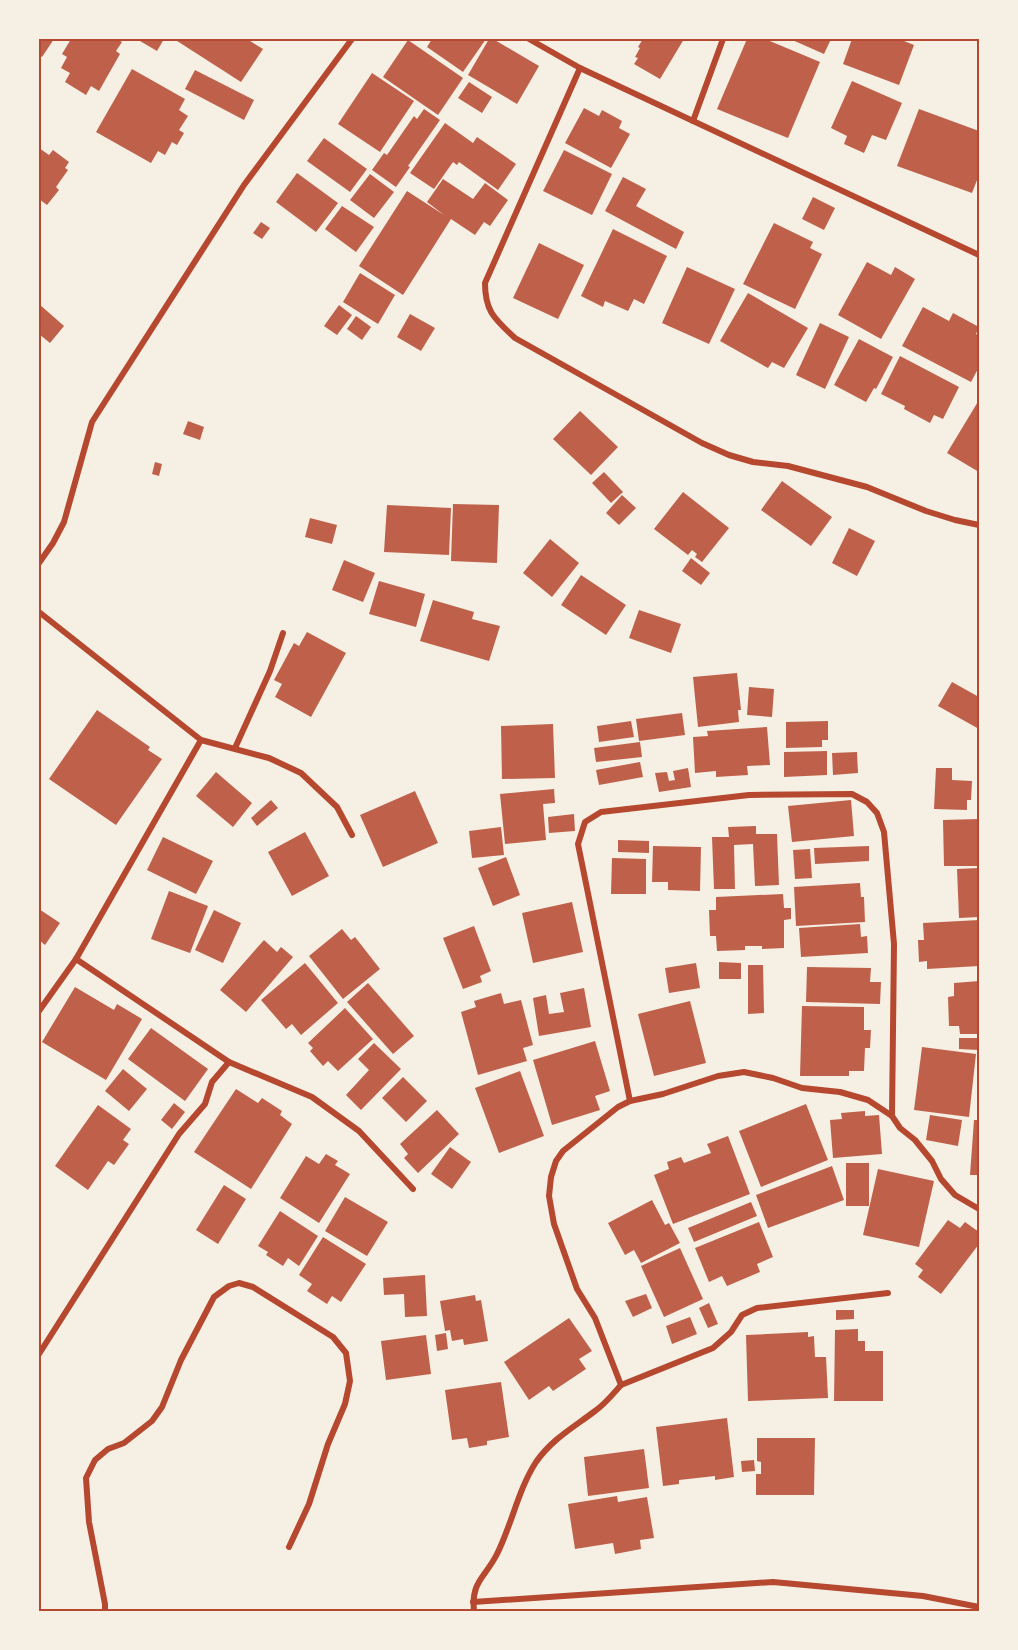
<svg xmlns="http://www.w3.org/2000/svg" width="1018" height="1650" viewBox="0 0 1018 1650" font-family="Cabin,sans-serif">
<rect width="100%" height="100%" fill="#f6efe4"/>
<g fill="#bf614a">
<path d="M39,39H54L42,57L39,55Z"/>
<path d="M71,39H117L122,42L116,51L120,54L99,91L91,86L86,95L65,82L70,73L61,68L67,57L62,54Z"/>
<path d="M142,39H164L157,51L140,41Z"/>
<path d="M174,39H247L263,49L241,82Z"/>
<path d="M432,39H486L463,72L427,47Z"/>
<path d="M489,39H493L539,66L517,104L468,75Z"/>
<path d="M643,39H684L660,79L634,64L638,58L635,57L640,48L638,47Z"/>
<path d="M747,39H765L820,62L788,138L717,109Z"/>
<path d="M790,39H831L824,54Z"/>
<path d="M852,39H899L914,45L899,85L843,64Z"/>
<path d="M408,40L463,78L438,115L383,77Z"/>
<path d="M132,69L185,99L179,110L188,116L179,130L184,133L177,145L172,142L165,155L158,151L151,163L96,132Z"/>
<path d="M195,70L254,100L244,120L185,89Z"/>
<path d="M372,73L414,101L380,152L338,124Z"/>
<path d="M852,81L902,103L886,140L872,135L864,153L844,144L847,136L831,128Z"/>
<path d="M469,82L492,97L482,113L458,98Z"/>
<path d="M584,108L599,116L602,110L622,121L619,128L630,134L611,168L565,143Z"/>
<path d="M424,109L440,120L408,166L410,167L396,187L372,170L384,153L387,155L414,116L417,119Z"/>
<path d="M919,109L979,131V175L972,193L897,166Z"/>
<path d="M445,123L473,143L477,137L516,164L498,190L459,162L457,165L453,162L434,189L410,173Z"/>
<path d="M324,138L367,169L350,192L307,161Z"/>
<path d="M39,148L49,155L53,150L69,162L65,168L68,170L56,187L59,190L47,205L39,199Z"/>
<path d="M564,150L612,174L592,215L543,191Z"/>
<path d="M297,173L338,203L316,232L276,202Z"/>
<path d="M370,174L394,192L374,218L350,200Z"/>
<path d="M623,177L646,189L636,206L684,232L676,249L605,211Z"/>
<path d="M443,179L473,199L485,183L508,200L490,226L484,222L475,235L451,219L403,295L359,266L407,191L444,215L427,202Z"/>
<path d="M813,197L835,208L824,230L802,219Z"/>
<path d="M342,206L374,227L356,252L325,229Z"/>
<path d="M261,222L270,228L262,239L253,233Z"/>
<path d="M774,223L813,242L810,248L822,254L795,309L743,284Z"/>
<path d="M613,229L667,256L644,304L634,299L628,311L605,301L603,307L581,296Z"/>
<path d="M539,243L584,265L558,319L513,298Z"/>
<path d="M867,262L891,275L895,267L915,279L881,339L838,315Z"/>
<path d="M687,267L735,289L709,344L662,323Z"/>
<path d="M360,273L395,295L378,324L343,302Z"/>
<path d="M748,293L808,328L784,368L772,362L768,368L720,341Z"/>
<path d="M39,304L64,326L50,343L39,334Z"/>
<path d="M339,305L352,315L337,335L324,326Z"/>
<path d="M923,307L949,321L953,313L979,327L976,334L979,336V367L971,382L902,346Z"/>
<path d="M410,314L435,328L421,351L397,337Z"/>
<path d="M356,316L371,327L362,340L347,329Z"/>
<path d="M820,323L849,337L825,389L796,375Z"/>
<path d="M859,339L893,357L876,389L874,388L866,402L834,385Z"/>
<path d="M900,356L959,387L943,419L934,415L930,423L904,409L905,406L881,394Z"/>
<path d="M979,400V472L947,453Z"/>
<path d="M580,411L618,447L591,475L553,439Z"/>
<path d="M188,421L204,427L200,440L183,434Z"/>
<path d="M155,462L162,464L159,476L152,474Z"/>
<path d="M604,472L623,492L611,503L592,483Z"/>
<path d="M782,481L832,517L811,546L761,510Z"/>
<path d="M683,492L729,528L702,562L695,557L697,554L692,550L688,555L654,529Z"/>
<path d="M622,495L636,508L619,525L606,513Z"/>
<path d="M453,504L499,505L497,563L451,561Z"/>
<path d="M387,505L451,508L449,555L384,552Z"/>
<path d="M310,518L337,525L332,544L305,537Z"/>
<path d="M849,528L875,541L857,576L832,563Z"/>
<path d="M550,539L579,563L552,597L523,573Z"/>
<path d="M691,558L710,573L701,585L682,571Z"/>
<path d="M344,560L375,573L363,602L332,590Z"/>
<path d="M581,575L626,605L606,635L561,605Z"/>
<path d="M379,581L425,594L416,627L369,614Z"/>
<path d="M433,600L474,612L472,619L500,626L489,661L420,641Z"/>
<path d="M639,610L681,624L671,653L629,638Z"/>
<path d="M307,632L346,653L311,717L275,697L282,684L274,680L294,643L299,646Z"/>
<path d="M737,673L741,710H738L739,722L698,727L693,677Z"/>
<path d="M952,682L979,697V729L938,706Z"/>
<path d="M749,687L774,689L772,717L747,715Z"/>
<path d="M97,710L150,747L148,750L162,759L116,825L49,779Z"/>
<path d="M682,713L685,735L639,741L636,719Z"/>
<path d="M631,721L634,737L599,742L597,726Z"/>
<path d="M828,721V740H822V747L786,748V722Z"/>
<path d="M553,724L555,778L502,779L501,726Z"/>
<path d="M767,727L770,765L747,766L748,775L716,777V771L695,773L693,737L708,736L707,731Z"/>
<path d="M640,742L642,757L596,762L594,748Z"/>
<path d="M827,751V775L784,777V752Z"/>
<path d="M857,752L858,773L833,775L832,753Z"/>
<path d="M640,762L643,777L599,785L596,770Z"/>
<path d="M688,768L691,787L659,792L655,773L667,772L669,781L675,780L673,771Z"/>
<path d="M936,768H952V780L972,781L971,800H967V810L934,809Z"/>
<path d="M216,772L252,803L233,827L196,796Z"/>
<path d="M554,789L555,803L543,804L546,840L505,844L500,794Z"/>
<path d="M415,791L438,843L383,867L360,815Z"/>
<path d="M271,800L278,808L257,826L251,818Z"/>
<path d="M851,800L854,836L792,842L788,806Z"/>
<path d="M574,814L575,831L549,833L548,817Z"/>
<path d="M978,819L979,866H944L943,820Z"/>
<path d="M756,826V834H777L779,885L755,886L753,844L734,845L735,889H714L712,837H729L728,827Z"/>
<path d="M501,827L504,855L472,858L469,831Z"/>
<path d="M305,832L329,876L292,896L268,852Z"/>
<path d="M163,837L213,861L196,894L147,870Z"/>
<path d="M618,840L649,841V853L618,852Z"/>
<path d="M653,846L701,847L700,891L668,890V882H652Z"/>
<path d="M869,846V861L815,864L814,848Z"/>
<path d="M810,849L812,878L795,879L793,850Z"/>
<path d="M506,857L520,895L493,906L478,868Z"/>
<path d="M612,858L646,859V894H611Z"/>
<path d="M979,868V917L959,918L957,869Z"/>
<path d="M860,883L861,897H864L865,922L796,926L794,887Z"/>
<path d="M169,891L208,906L190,953L151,939Z"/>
<path d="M783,894L784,908H791V919L784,920V948L762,949V946H745V950L717,951L716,936H710L709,910H716V897Z"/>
<path d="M572,902L583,952L533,963L522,913Z"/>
<path d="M39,909L60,923L45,945L39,940Z"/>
<path d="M214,910L241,923L223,963L195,950Z"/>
<path d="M979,920V966L927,969V961L919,962L918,940H924L923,923Z"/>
<path d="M860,924L861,937L867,936L868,953L801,957L799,928Z"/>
<path d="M474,926L491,971L480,976L482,982L463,989L443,938Z"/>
<path d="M342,929L351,940L355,937L380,969L343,999L309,956Z"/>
<path d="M264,940L277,952L281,947L293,957L246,1012L220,990Z"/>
<path d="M719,962L741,963V979H719Z"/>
<path d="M305,963L338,1003L301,1035L292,1024L286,1029L261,1000Z"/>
<path d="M696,963L700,988L669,993L665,968Z"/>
<path d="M748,965H763L764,1013L748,1014Z"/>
<path d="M807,967L871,968L870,982H881L880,1004L806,1002Z"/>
<path d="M979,981V1034H960L959,1026H949L948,997L954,996V983Z"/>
<path d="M368,983L414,1036L393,1054L347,1002Z"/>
<path d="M75,987L114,1010L117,1004L142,1019L106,1080L42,1042Z"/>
<path d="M584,988L591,1027L539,1036L533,998L546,995L549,1014L564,1012L560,993Z"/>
<path d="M501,993L504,1004L521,1000L533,1045L523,1048L527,1061L478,1075L461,1012L476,1007L474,1001Z"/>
<path d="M690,1001L706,1063L654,1076L638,1014Z"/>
<path d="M802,1006L864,1007V1030H871L870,1048H865L864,1071H849V1076H800Z"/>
<path d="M345,1008L373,1039L338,1071L328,1061L323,1066L310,1051L313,1048L308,1043Z"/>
<path d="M151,1028L208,1069L185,1101L128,1059Z"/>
<path d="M959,1038H979V1050L959,1049Z"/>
<path d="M595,1041L610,1091L595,1096L600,1110L552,1125L533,1060Z"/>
<path d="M374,1043L401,1069L361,1110L346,1095L369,1070L358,1059Z"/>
<path d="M922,1047L976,1054L969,1117L914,1110Z"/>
<path d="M123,1069L147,1089L129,1111L105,1091Z"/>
<path d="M520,1071L544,1136L499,1153L475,1088Z"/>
<path d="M403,1077L427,1101L406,1122L382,1098Z"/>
<path d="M236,1089L258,1103L262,1098L282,1111L280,1115L292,1124L251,1189L194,1152Z"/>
<path d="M174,1103L185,1112L172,1129L161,1120Z"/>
<path d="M806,1104L828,1160L761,1187L739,1131Z"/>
<path d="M98,1105L131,1129L123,1140L129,1144L114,1165L108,1161L88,1190L55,1166Z"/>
<path d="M437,1110L459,1134L418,1173L404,1158L408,1154L400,1144Z"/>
<path d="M865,1111V1116L879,1115L882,1154L833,1158L830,1120L842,1119L841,1113Z"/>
<path d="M930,1115L962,1120L958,1146L926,1140Z"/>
<path d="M974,1120H979V1175H970Z"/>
<path d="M728,1136L750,1194L673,1224L654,1175L669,1169L667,1162L681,1157L684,1163L711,1153L707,1144Z"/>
<path d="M450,1147L471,1162L452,1189L431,1174Z"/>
<path d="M326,1154L338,1161L335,1165L350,1174L319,1223L280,1198L306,1156L319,1164Z"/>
<rect x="846" y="1163" width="23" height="43"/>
<path d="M832,1166L844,1200L768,1228L756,1195Z"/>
<path d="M878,1169L934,1181L919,1247L863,1235Z"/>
<path d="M224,1185L246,1199L218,1244L196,1230Z"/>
<path d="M345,1197L388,1222L367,1256L325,1231Z"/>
<path d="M652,1200L665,1225L669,1223L680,1243L641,1263L634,1250L625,1255L608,1223Z"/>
<path d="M751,1202L757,1216L694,1242L688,1228Z"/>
<path d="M280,1211L318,1236L299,1266L288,1258L283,1266L266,1255L268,1252L258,1246Z"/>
<path d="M948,1220L960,1228L965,1222L979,1232V1244L941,1294L918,1277L923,1270L915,1264Z"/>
<path d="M759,1222L773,1257L757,1264L760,1272L727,1286L722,1276L709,1282L695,1248Z"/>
<path d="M323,1237L366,1264L341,1302L332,1296L327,1304L307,1291L312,1284L299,1275Z"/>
<path d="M680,1248L703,1299L664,1317L641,1266Z"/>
<path d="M425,1275L427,1316L405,1317L404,1294L384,1295L383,1278Z"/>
<path d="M646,1294L652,1308L633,1317L625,1301Z"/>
<path d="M475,1295L476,1301L481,1300L488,1341L464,1345L463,1339L452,1341L450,1330L445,1331L440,1301Z"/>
<path d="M709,1303L718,1324L708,1328L699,1308Z"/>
<path d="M836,1310H854V1319L836,1320Z"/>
<path d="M690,1317L697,1334L672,1344L666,1326Z"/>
<path d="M569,1318L592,1351L579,1359L586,1369L553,1391L549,1386L529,1400L504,1362Z"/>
<path d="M858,1329V1341H865V1351H883V1401H834L835,1330Z"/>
<path d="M808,1332V1337L814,1336L815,1357H826L828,1398L748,1401L746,1335Z"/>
<path d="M446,1333L448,1349L437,1351L435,1335Z"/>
<path d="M426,1335L431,1374L386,1380L381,1341Z"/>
<path d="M501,1382L509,1437L487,1441V1445L469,1448L467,1438L452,1440L445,1390Z"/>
<path d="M727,1418L734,1477L715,1480V1476L679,1480V1484L663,1486L656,1427Z"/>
<path d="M757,1438H815L814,1495H756V1474H761V1462L757,1461Z"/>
<path d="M644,1449L649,1488L588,1496L584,1457Z"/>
<path d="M754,1460L755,1471L742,1472L741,1461Z"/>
<path d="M617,1496L618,1502L647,1497L654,1538L640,1540L641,1549L615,1554L613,1543L575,1549L568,1504Z"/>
</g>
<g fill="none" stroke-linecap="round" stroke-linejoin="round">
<g stroke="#b5482f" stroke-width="6">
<path d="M529,39L580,68L979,255"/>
<path d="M580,68L485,283C485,312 495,319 515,338L702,443L729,455L753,462L788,466L867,487L926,511L955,520L979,525"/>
<path d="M693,121L723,39"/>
<path d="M39,563L53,543L64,522L92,422L244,185L352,39"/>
<path d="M39,612L201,740L269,758L301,773L337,807L352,835"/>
<path d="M235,748L270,671L283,633"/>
<path d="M39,1011L76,959L201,740"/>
<path d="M229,1062L312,1097L359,1131L413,1189"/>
<path d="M630,1101L578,844L585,822L601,812L749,795L852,794L867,802L877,813L884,832L894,944L892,1116"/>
<path d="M39,1354L179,1134L205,1104L212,1082L229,1062L76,959"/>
<path d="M621,1385L713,1348L731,1332L742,1315L757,1308L888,1293"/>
<path d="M473,1602L773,1582L923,1596L979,1607"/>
<path d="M105,1611V1604L89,1522L86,1478L95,1460L108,1449L124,1443L152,1421L162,1407L181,1360L214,1297L229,1286L239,1283L253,1287L333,1337L346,1353L350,1381L345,1404L328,1444L309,1504L289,1547"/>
<path d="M474,1611C471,1581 485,1578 497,1554C512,1524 518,1490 536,1462C552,1439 574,1427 595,1411C605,1404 613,1394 621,1385L595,1318L577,1289L554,1224L549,1196L551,1177L556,1161L563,1151L618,1107L630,1101L663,1094L718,1076L744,1072L773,1078L802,1088L840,1092L868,1100L892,1116L900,1128L915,1140L932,1161L941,1179L955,1195L979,1209"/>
</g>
</g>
<rect width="1018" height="1650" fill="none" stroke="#f6efe4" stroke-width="81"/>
<rect x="40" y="40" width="938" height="1570" fill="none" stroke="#b5482f" stroke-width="2"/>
</svg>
